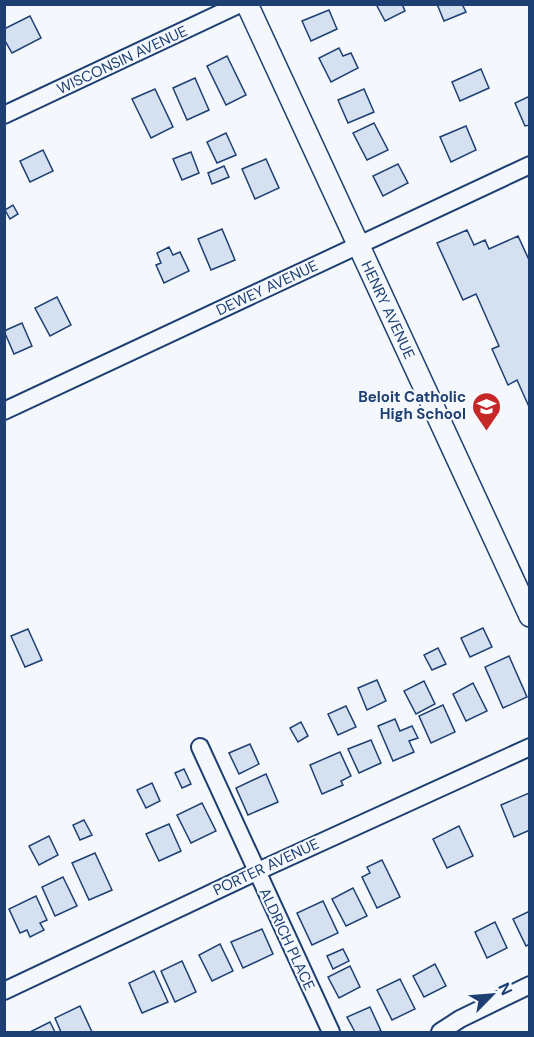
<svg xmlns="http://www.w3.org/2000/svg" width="534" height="1037" viewBox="0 0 534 1037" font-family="'DM Sans',sans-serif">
<rect width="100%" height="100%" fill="#f4f7fb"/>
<g fill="#d5e0f0" stroke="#1d3f73" stroke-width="1.5">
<path d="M376,4H402L405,11L385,21Z"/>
<path d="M437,4H462L466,12L444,21Z"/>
<path d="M329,10L337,29L311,41L302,21Z"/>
<path d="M30,16L41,38L12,53L4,39V29Z"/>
<path d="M339,48L343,56L351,53L358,68L331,82L319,58Z"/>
<path d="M227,56L246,95L226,105L207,66Z"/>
<path d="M481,69L489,88L460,101L452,82Z"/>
<path d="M195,78L209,110L187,120L173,88Z"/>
<path d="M155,89L173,127L151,138L132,99Z"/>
<path d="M364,89L374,112L348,123L338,100Z"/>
<path d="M530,96V125L525,126L515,103Z"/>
<path d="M374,123L388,150L367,160L353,133Z"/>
<path d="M466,126L476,150L451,162L440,137Z"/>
<path d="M226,133L236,155L217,163L207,142Z"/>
<path d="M43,150L53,171L30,182L20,161Z"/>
<path d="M191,152L199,173L182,180L173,159Z"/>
<path d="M266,159L279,188L255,199L242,169Z"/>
<path d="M398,164L408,183L383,196L373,176Z"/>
<path d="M224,166L229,177L212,184L208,173Z"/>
<path d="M13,205L18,214L10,219L5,210Z"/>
<path d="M222,229L235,260L211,270L198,239Z"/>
<path d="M467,230L474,245L485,240L489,249L518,236L530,262V409L517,380L508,385L492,349L499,346L476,294L463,300L437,243Z"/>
<path d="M169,247L173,255L180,252L189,271L164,283L156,265L161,263L157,253Z"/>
<path d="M57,297L71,325L50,336L35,308Z"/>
<path d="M22,323L32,346L14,354L4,331Z"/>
<path d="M483,628L492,647L470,657L461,638Z"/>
<path d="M28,629L42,660L25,667L11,636Z"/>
<path d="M438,648L446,664L432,670L424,655Z"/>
<path d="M509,656L527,697L503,708L485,667Z"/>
<path d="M377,680L386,701L367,710L358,688Z"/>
<path d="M424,681L435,704L416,714L404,691Z"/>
<path d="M473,683L487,711L466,721L453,694Z"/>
<path d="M443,705L455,732L431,743L419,716Z"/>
<path d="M346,706L356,727L338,735L328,714Z"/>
<path d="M395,719L400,731L412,726L418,738L409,741L414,752L393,761L378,726Z"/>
<path d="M301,722L308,736L298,742L290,728Z"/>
<path d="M371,740L381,763L359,773L348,749Z"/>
<path d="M250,744L259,764L239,774L229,753Z"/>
<path d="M340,752L351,776L341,781L343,785L322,794L310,765Z"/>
<path d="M184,769L191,784L182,788L175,773Z"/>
<path d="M266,774L278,802L248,815L236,788Z"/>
<path d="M152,783L160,801L146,808L137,790Z"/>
<path d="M529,793L530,830L514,837L501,805Z"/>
<path d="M202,803L216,831L191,843L177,815Z"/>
<path d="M84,820L92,835L80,840L73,825Z"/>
<path d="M169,824L181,851L159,861L146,834Z"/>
<path d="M459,826L473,856L447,868L433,839Z"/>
<path d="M49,836L58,855L39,865L29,846Z"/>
<path d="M95,853L112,890L89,900L72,863Z"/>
<path d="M382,860L400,897L377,908L362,877L370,873L367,867Z"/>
<path d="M63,877L77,906L55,916L42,887Z"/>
<path d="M353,888L367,916L346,926L332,899Z"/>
<path d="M36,896L47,920L40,923L44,930L30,937L27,930L20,933L9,909Z"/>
<path d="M323,901L338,933L312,945L297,913Z"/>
<path d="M530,911V944L526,946L513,919Z"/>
<path d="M495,922L507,948L487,958L475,932Z"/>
<path d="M262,929L273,954L243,968L231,942Z"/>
<path d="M220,944L233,971L212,981L199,955Z"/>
<path d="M343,949L349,961L333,969L327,956Z"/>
<path d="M182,961L196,992L175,1002L161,971Z"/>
<path d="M435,964L446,986L424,997L413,976Z"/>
<path d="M350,966L360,987L339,998L328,977Z"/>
<path d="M154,971L168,1002L142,1013L129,983Z"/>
<path d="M400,979L415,1009L392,1020L377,990Z"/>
<path d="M80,1006L92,1032H61L55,1018Z"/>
<path d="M370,1007L381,1031L377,1032H355L347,1017Z"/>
<path d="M50,1022L55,1032H30Z"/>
</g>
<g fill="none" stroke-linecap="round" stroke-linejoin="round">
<defs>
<g id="minor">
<path d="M4,115L240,4"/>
<path d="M4,411L530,165"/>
<path d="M200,747L331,1032"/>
<path d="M4,991L256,872L530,747"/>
<path d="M440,1032L460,1019L530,985"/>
</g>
<path id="tertiary" d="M247,4L530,616"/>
</defs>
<use href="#minor" stroke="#1d3f73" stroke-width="20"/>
<use href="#tertiary" stroke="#1d3f73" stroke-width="24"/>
<use href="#minor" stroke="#f4f7fb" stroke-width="16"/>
<use href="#tertiary" stroke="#f4f7fb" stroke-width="21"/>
</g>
<defs>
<symbol id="school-pin" viewBox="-11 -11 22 30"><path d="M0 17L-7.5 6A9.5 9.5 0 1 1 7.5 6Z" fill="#c62828" stroke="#f4f7fb"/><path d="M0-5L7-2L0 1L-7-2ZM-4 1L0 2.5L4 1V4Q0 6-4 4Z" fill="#fff"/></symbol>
</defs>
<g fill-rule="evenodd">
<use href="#school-pin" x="470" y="390" width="33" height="45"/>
</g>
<g text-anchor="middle" stroke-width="4.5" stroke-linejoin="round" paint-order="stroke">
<g font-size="15" fill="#1d3f73" stroke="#f4f7fb">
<text transform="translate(122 60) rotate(-25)" y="5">WISCONSIN AVENUE</text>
<text transform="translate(267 288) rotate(-25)" y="5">DEWEY AVENUE</text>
<text transform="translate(388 310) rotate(65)" y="5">HENRY AVENUE</text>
<text transform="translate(266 867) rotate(-25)" y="5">PORTER AVENUE</text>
<text transform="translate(287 939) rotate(65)" y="5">ALDRICH PLACE</text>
</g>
<g font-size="15" font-weight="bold" fill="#1d3f73" stroke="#f4f7fb" text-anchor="end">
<text x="466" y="402">Beloit Catholic<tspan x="466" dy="17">High School</tspan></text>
</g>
</g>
<rect width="534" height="1037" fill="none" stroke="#1d3f73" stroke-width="12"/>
<g transform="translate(492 995) rotate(65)" stroke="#f4f7fb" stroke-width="4.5" paint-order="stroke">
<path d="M0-4.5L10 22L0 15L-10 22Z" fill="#1d3f73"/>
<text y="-9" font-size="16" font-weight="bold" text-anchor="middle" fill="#1d3f73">N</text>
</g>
</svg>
